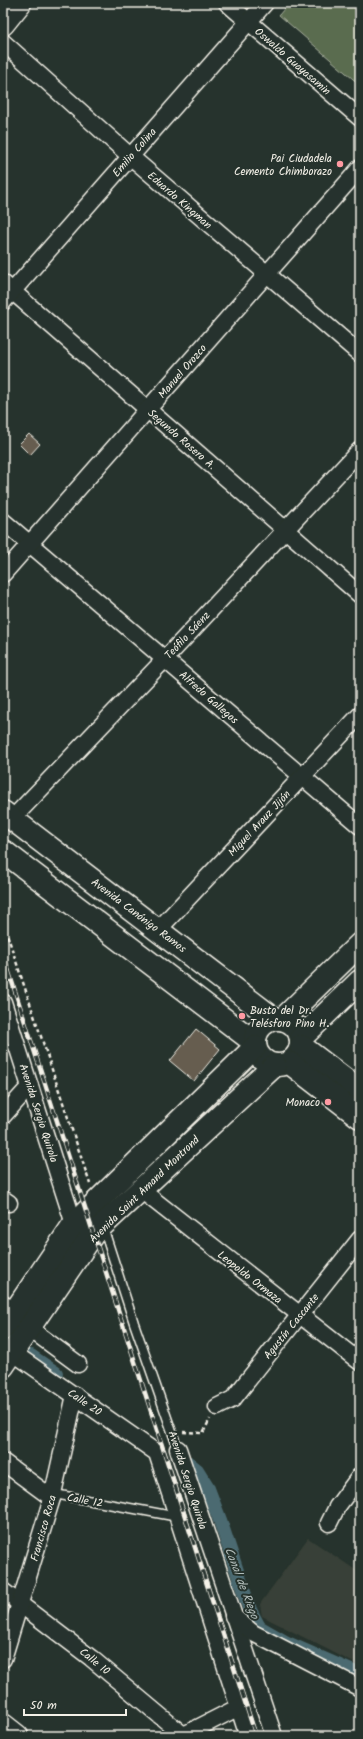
<svg xmlns="http://www.w3.org/2000/svg" width="363" height="1739" viewBox="0 0 363 1739" font-family="Kalam,sans-serif">
<rect width="100%" height="100%" fill="#26332d"/>
<filter id="ink" filterUnits="userSpaceOnUse"><feTurbulence type="fractalNoise" baseFrequency=".025" numOctaves="2"/><feDisplacementMap in="SourceGraphic" scale="8" xChannelSelector="R" yChannelSelector="G"/><feConvolveMatrix kernelMatrix="1 2 1 2 8 2 1 2 1" color-interpolation-filters="sRGB"/></filter>
<g filter="url(#ink)">
<path fill="#394037" d="M308,1538L360,1573V1666L262,1616L260,1604Z"/>
<path fill="#5a6c50" stroke="#a7ae9c" d="M289,3H360V85L279,15Z"/>
<g fill="none" stroke-linecap="round" stroke-linejoin="round">
<g stroke="#4b6b71" stroke-width="14">
<path d="M31,1356L56,1373"/>
<path d="M187,1462L197,1470L207,1486L220,1520L250,1610L259,1627L287,1643L360,1675"/>
</g>
</g>
<g fill="#665d4f" stroke="#f4f1e8">
<path d="M29,434L40,444L30,455L19,444Z"/>
<path d="M196,1029L220,1049L194,1081L170,1061Z"/>
</g>
<g fill="none" stroke-linecap="round" stroke-linejoin="round">
<defs>
<g id="lane">
<path d="M103,1227L134,1323L178,1449"/>
<path d="M52,1498L60,1495L178,1517"/>
</g>
<g id="street">
<path d="M227,3L360,118"/>
<path d="M3,42L130,156L360,354"/>
<path d="M3,283L360,595"/>
<path d="M3,302L265,3"/>
<path d="M3,521L360,826"/>
<path d="M3,574L360,168"/>
<path d="M12,819L165,659L360,450"/>
<path d="M158,930L360,715"/>
<path d="M3,1002L74,1224"/>
<path d="M3,1116L30,1086"/>
<path d="M141,1190L360,1362"/>
<path d="M3,1199L9,1203"/>
<path d="M3,1304L15,1312"/>
<path d="M29,1328L78,1364"/>
<path d="M12,1352L157,1453L248,1736"/>
<path d="M217,1407L233,1399L360,1239"/>
<path d="M178,1449L274,1736"/>
<path d="M3,1462L52,1498"/>
<path d="M329,1523L337,1507L360,1476"/>
<path d="M3,1591L91,1658L183,1735"/>
<path d="M233,1616L253,1633L360,1688"/>
<path d="M3,1659L52,1498L75,1395"/>
<path d="M182,1736L239,1707"/>
</g>
<g id="secondary">
<path d="M3,24L20,3"/>
<path d="M3,812L274,1019"/>
<path d="M3,851L254,1042"/>
<circle cx="278" cy="1042" r="23"/>
<path d="M283,1019L360,944"/>
<path d="M301,1038L360,981"/>
<path d="M301,1046L360,1091"/>
<path d="M290,1063L360,1117"/>
<path d="M3,1329L74,1224L255,1047"/>
<path d="M3,1366L93,1234L275,1065"/>
<path d="M3,1725L17,1736"/>
</g>
</defs>
<use href="#lane" stroke="#f4f1e8" stroke-width="11"/>
<use href="#street" stroke="#f4f1e8" stroke-width="19"/>
<use href="#secondary" stroke="#f4f1e8" stroke-width="25"/>
<g stroke="#f4f1e8" stroke-width="2.5" stroke-dasharray="4 3" stroke-linecap="butt">
<path d="M3,922L90,1184"/>
<path d="M183,1432L203,1433L210,1419"/>
</g>
<use href="#lane" stroke="#26332d" stroke-width="8"/>
<use href="#street" stroke="#26332d" stroke-width="16"/>
<use href="#secondary" stroke="#26332d" stroke-width="22"/>
<defs>
<path id="rail" d="M3,954L256,1736"/>
</defs>
<use href="#rail" stroke="#f4f1e8" stroke-width="4.5"/>
<use href="#rail" stroke="#26332d" stroke-width="3" stroke-dasharray="9" stroke-linecap="butt"/>
</g>
</g>
<g fill="#ff9aa2" stroke="#26332d" stroke-width="1.5">
<circle cx="340" cy="164" r="4"/>
<circle cx="242" cy="1016" r="4"/>
<circle cx="328" cy="1102" r="4"/>
</g>
<g text-anchor="middle" stroke-width="4" stroke-linejoin="round" paint-order="stroke">
<g font-size="11" fill="#f4f1e8" stroke="#26332d">
<text transform="translate(293 61) rotate(41)" y="4">Oswaldo Guayasamin</text>
<text transform="translate(134 152) rotate(-49)" y="4">Emilio Colina</text>
<text transform="translate(180 200) rotate(41)" y="4">Eduardo Kingman</text>
<text transform="translate(182 371) rotate(-49)" y="4">Manuel Orozco</text>
<text transform="translate(182 439) rotate(41)" y="4">Segundo Rosero A.</text>
<text transform="translate(187 635) rotate(-47)" y="4">Teófilo Sáenz</text>
<text transform="translate(209 697) rotate(41)" y="4">Alfredo Gallegos</text>
<text transform="translate(259 823) rotate(-47)" y="4">Miguel Arauz Jijón</text>
<text transform="translate(139 915) rotate(37)" y="4">Avenida Canónigo Ramos</text>
<text transform="translate(39 1113) rotate(72)" y="4">Avenida Sergio Quirola</text>
<text transform="translate(144 1189) rotate(-44)" y="4">Avenida Saint Amand Montrond</text>
<text transform="translate(250 1277) rotate(38)" y="4">Leopoldo Ormaza</text>
<text transform="translate(291 1326) rotate(-51)" y="4">Agustín Cascante</text>
<text transform="translate(85 1402) rotate(34)" y="4">Calle 20</text>
<text transform="translate(188 1480) rotate(72)" y="4">Avenida Sergio Quirola</text>
<text transform="translate(85 1500) rotate(10)" y="4">Calle 12</text>
<text transform="translate(43 1528) rotate(-74)" y="4">Francisco Roca</text>
<text transform="translate(95 1661) rotate(39)" y="4">Calle 10</text>
</g>
<g font-size="11" fill="#f4f1e8" stroke="#26332d" text-anchor="end">
<text x="332" y="162">Pai Ciudadela<tspan x="332" dy="13">Cemento Chimborazo</tspan></text>
<text x="250" y="1014" text-anchor="start">Busto del Dr.<tspan x="250" dy="13">Telésforo Pino H.</tspan></text>
<text x="320" y="1106">Monaco</text>
</g>
<g font-size="12" font-style="italic" fill="#b0bbb8" stroke="#26332d">
<text transform="translate(242 1583) rotate(69)" y="4">Canal de Riego</text>
</g>
</g>
<rect width="363" height="1739" fill="none" stroke="#26332d" stroke-width="16"/>
<rect x="8" y="8" width="347" height="1723" fill="none" stroke="#f4f1e8" stroke-width="1.5" filter="url(#ink)"/>
<path d="M24 1709v6h102v-6" fill="none" stroke="#f4f1e8" stroke-width="2"/>
<text x="30" y="1709" font-size="12" fill="#f4f1e8" stroke="#26332d" stroke-width="3" paint-order="stroke">50 m</text>
</svg>
